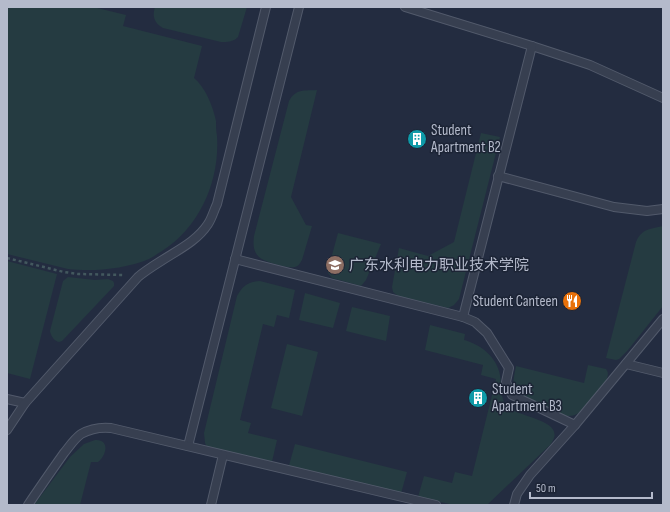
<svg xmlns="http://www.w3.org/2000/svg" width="670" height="512" viewBox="0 0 670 512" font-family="'Sofia Sans Condensed','Noto Sans SC',sans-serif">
<rect width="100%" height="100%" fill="#232c40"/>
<g fill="#253b41">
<path d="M7,7H93L126,15L123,26L202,46L194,78C205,87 213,106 216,121C216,126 216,131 217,136C220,180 200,227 162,251C157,254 153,257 149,259C125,269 93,272 68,269L7,254Z"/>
<path d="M155,7H247L238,37C233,42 227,42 221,42L163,28C154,23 152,16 155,7Z"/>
<path d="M317,90L291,197L306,225L312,226L302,260C300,263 299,266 295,267C289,269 264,262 259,257C253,251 253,244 254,236L289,101C296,88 305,91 317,90Z"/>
<path d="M481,133L500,137L459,299L454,305L448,308L398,296L393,292L392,287L399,248L428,256L454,242Z"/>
<path d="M663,226V306L628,350L619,359L616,360L606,358L636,242C641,229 650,229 663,226Z"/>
<path d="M338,233L381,244L366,280L361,286L332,278L328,273V270Z"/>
<path d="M7,261L57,274L30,379L7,373Z"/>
<path d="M68,277L95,280L108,279L113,281L114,283V286L62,341L59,342C54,341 51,336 50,331L63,281Z"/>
<path d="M260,281L295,290L289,318L277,315L274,327L263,324L240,420L251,423L248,433L277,440L271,466L207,447L205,443L204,433L237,296C243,285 248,282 260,281Z"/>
<path d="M305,293L340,303L333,328L299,320Z"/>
<path d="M352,307L390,316L386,341L346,331Z"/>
<path d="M430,325L465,334L464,340C480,344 497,357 500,375C502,387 499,398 508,407C519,418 570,420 550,445L488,504L485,505H454L418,497L424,476L452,483L455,472L472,476L496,379L481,375L483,365L425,350Z"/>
<path d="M287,344L318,352L302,416L271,408Z"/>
<path d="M588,365L606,369C609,373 608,376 606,381L580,412C575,416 571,416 565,416L517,396C511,384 514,378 516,366L584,383Z"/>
<path d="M95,440C110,439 107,455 98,462H91L80,505H34L70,457L84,444Z"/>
<path d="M295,444L407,472L400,497L288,469Z"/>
</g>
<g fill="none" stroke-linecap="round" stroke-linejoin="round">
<defs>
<g id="service">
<path d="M405,7L532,46L590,65L663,98"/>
<path d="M498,176L614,207L647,211L663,209"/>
<path d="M235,259L463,317L475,322L487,333L509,368L506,382L512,395L575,425"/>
<path d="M463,317L532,46"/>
<path d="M626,364L663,373"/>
<path d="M7,399L25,403"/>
<path d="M7,430L25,403L138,277C145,271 153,266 161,261C178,250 197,241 208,224C212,218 214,210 217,204L266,7"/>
<path d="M188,446L299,7"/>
<path d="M28,505C40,487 52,470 64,453C69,447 74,439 81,434C90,429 101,427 111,428L436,505"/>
<path d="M211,505L223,455"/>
<path d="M514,505L517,494L530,475L575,425L663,319"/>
</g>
</defs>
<use href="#service" stroke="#525a6b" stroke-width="10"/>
<path stroke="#43585e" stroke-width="2.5" stroke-dasharray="3 3" stroke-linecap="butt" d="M7,258L64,272L78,274L124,275"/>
<use href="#service" stroke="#373f50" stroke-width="8"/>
</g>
<defs>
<symbol id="building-disc" viewBox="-11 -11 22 22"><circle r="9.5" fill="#0f9aa8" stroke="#1c2435"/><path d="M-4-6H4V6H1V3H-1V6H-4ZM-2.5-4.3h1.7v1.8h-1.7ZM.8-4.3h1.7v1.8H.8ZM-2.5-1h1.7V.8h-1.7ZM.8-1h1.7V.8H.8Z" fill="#fff"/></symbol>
<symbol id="university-disc" viewBox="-11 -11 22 22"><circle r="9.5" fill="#8d6e63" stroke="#1c2435"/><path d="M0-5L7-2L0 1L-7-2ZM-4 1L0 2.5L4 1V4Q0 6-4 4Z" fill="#fff"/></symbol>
<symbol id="restaurant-disc" viewBox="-11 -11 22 22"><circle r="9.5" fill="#e8710a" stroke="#1c2435"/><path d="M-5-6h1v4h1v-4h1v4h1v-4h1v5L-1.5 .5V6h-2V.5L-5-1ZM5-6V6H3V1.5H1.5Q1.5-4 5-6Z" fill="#fff"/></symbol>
</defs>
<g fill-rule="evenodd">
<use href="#building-disc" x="406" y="128" width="22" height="22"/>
<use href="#university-disc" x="324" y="254" width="22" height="22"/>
<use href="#restaurant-disc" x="561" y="290" width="22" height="22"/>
<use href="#building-disc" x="467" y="387" width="22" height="22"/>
</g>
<g text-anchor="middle" stroke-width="3" stroke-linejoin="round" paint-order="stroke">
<g font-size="15" fill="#b4bacb" stroke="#1c2435" text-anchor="start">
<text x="431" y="135">Student<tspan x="431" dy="17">Apartment B2</tspan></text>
<text x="349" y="270">广东水利电力职业技术学院</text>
<text x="558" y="306" text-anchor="end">Student Canteen</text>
<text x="492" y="394">Student<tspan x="492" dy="17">Apartment B3</tspan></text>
</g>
</g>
<rect width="670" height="512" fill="none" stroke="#b4bacb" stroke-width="16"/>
<path d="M530 492v6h122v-6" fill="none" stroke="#b4bacb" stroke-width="2"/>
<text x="536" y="492" font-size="12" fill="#b4bacb" stroke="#1c2435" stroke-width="3" paint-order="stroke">50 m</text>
</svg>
